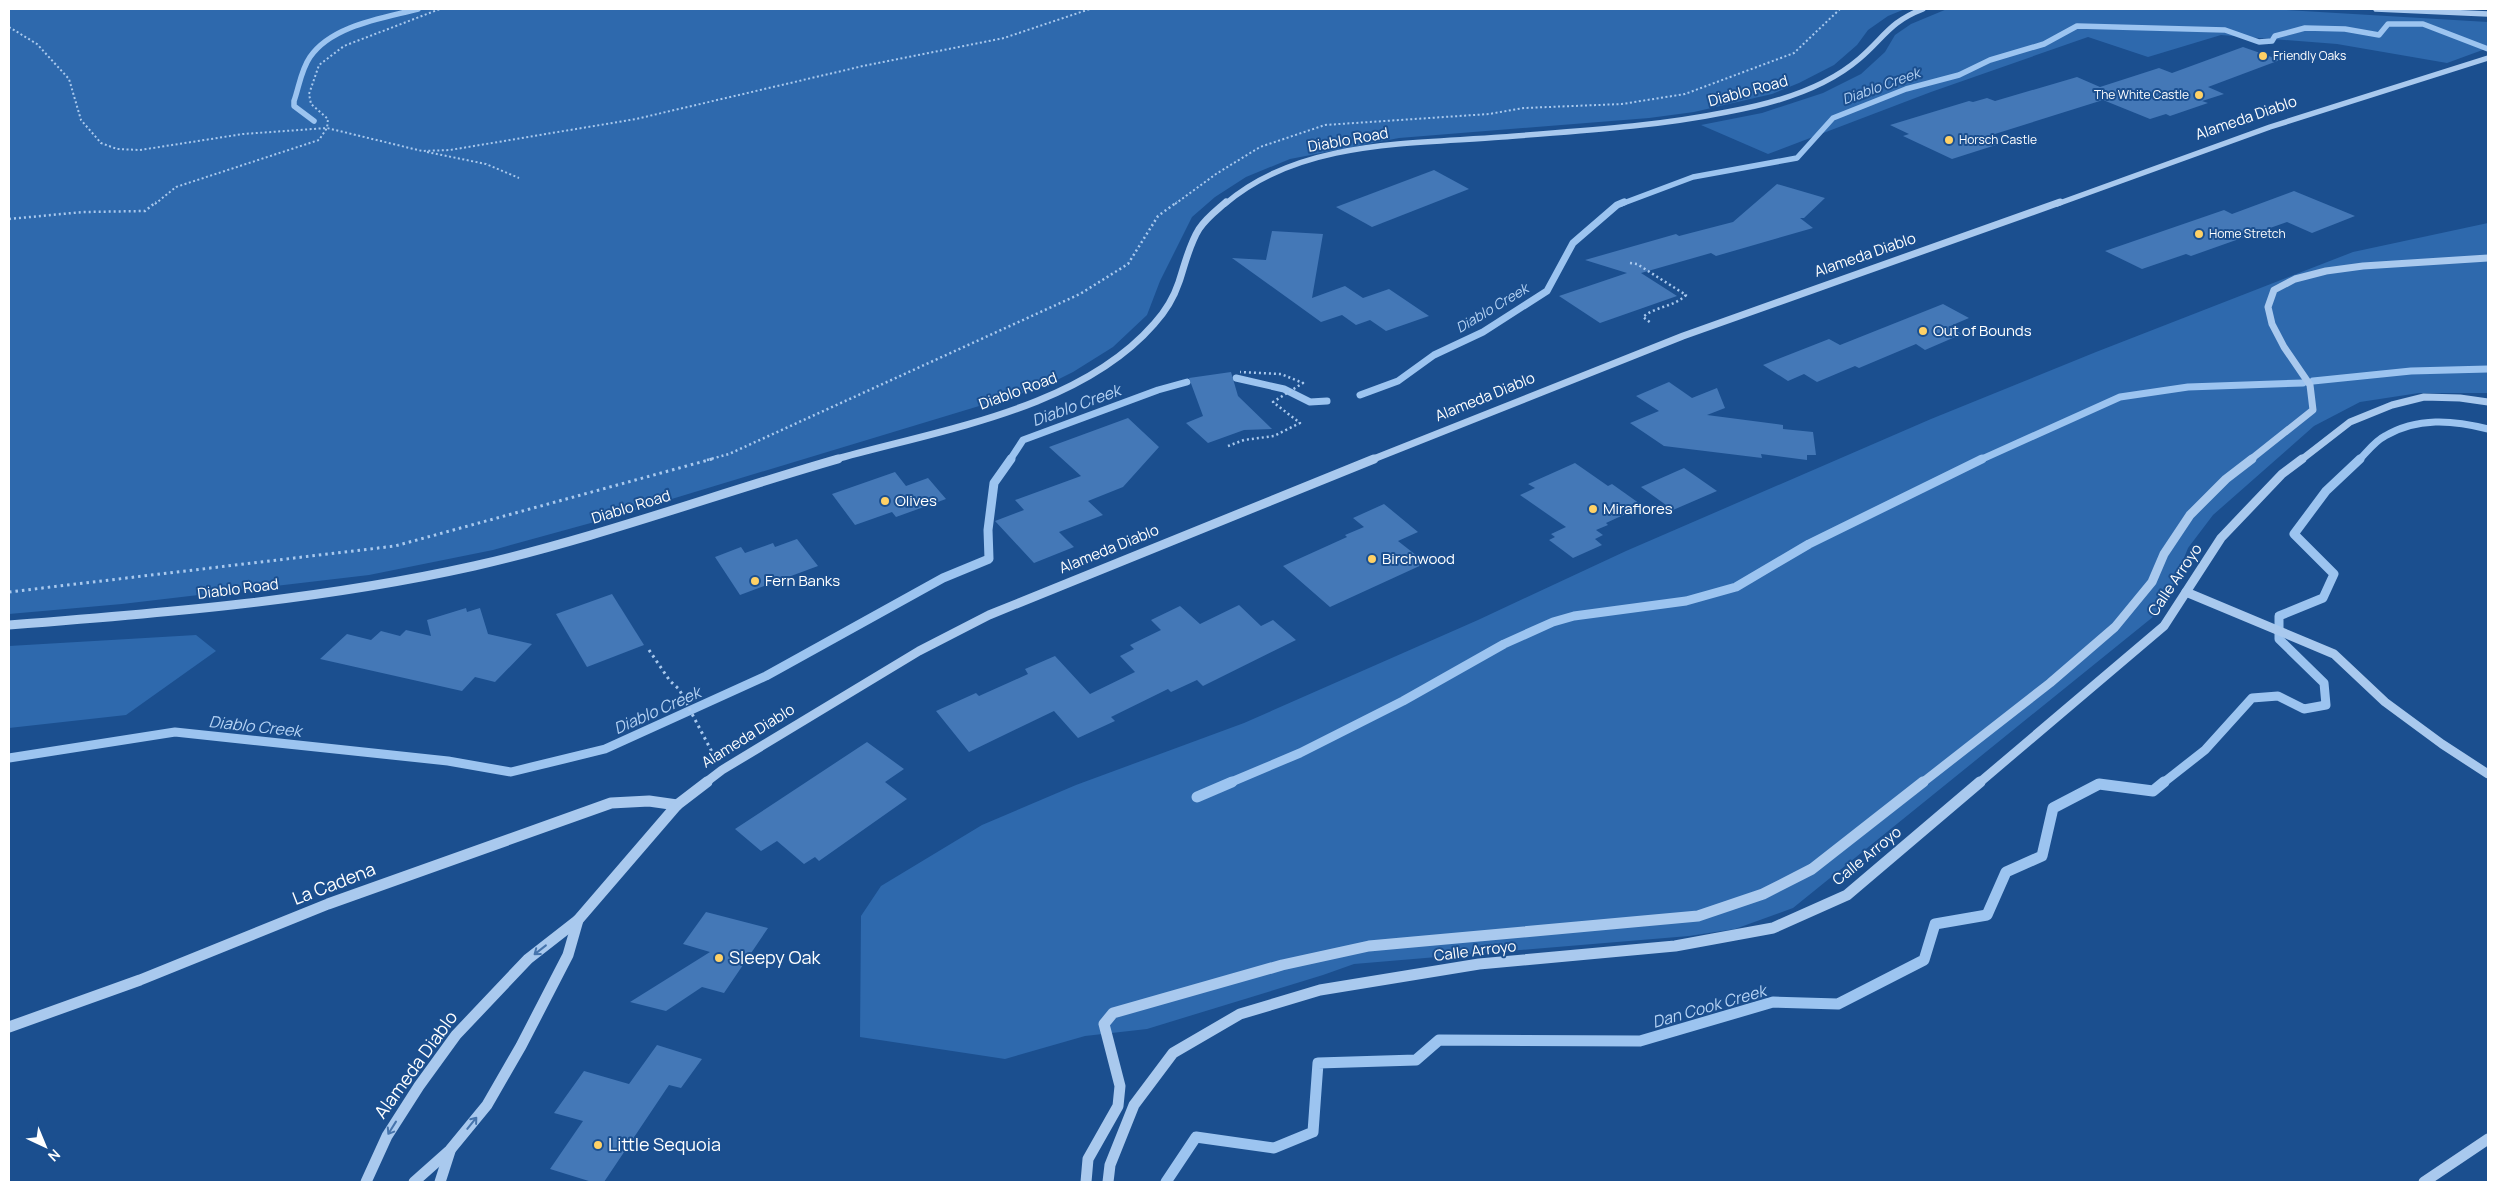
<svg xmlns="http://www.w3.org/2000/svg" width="2497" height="1191" viewBox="0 0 2497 1191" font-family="Manrope,sans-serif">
<rect width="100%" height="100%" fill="#1b4f8f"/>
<g fill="#2e69ad">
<path d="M9,9H1905L1888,16L1868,30L1857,45L1834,65L1799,83L1772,94L1694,112L1649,118L1399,138L1290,159L1246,177L1215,197L1192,217L1160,281L1147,315L1113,347L1073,372L1045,386L609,518L493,550L369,575L122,604L9,614Z"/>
<path d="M1947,9H2270L2488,22V48L2447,63L2337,44L2221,35L2148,57L2088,37L1931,92L1768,154L1701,125L1762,113L1823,93L1861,74L1885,52L1895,35L1911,24Z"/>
<path d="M2488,223V393H2419L2360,402L2314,426L2213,515L2188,548L2164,608L1793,908L1735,929L1689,936L1354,964L1323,975L1147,1029L1085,1036L1005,1059L860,1037L861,916L881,886L982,825L1076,785L1244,723L1478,620L1626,551L1931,419L2096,352L2353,252Z"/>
<path d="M196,635L216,651L126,715L9,728V646Z"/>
</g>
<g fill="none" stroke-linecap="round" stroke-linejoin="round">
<g stroke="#9cc4f0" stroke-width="5.5">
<path d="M314,121L294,106V101C299,87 301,70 310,57C332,25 384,18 418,9"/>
<path d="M1621,204L1693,177L1797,158L1833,118L1906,89L1959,75L1990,60L2044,44L2077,26L2225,30L2259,42L2272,41L2275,36L2305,28L2345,29L2379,35L2388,24H2423L2488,49"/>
</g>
<g stroke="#9cc4f0" stroke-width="7">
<path d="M1236,378L1284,389L1310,402L1327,401"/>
<path d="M2313,381L2411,371L2488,369"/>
<path d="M1360,395L1398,381L1434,355L1483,332L1547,291L1573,243L1617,205L1624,202"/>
<path d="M1010,460L1023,440L1158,390L1187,382"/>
<path d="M1980,460L2120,397L2188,387L2303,383"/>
<path d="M2359,460C2367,452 2375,441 2385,436C2417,417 2453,420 2488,429"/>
</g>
<g stroke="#9cc4f0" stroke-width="9">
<path d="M9,758L175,732L448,761L511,772L605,749L766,676L943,578L989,559L988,530L994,483L1011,459"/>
<path d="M1229,783L1300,753L1403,701L1504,644L1553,622L1574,616L1686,601L1736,587L1809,544L1982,459"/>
<path d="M2163,783L2205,750L2252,698L2278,696L2304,709L2326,705L2324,683L2279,639V616L2323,598L2334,574L2294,534L2326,491L2360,459"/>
</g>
<g stroke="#9cc4f0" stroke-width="11">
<path d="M1197,797L1232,782"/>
<path d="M1166,1182L1196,1137L1274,1148L1313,1132L1318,1063L1416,1060L1439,1040L1640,1041L1773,1002L1838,1004L1924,960L1935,924L1987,915L2006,872L2042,856L2053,808L2099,784L2153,791L2164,782"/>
</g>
</g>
<g fill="#4478b7">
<path d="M2243,47L2280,60L2208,87L2224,94L2202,101L2208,103L2170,116L2166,114L2150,119L2103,100L1982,138L1996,145L1952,159L1903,136L1909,134L1890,125L1969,101L1973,102L1987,98L1995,101L2077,77L2100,87L2159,68L2172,73Z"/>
<path d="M1434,170L1469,189L1372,227L1336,207Z"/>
<path d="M1777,184L1825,198L1804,218H1800L1813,228L1716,256L1711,253L1641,273L1677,296L1600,323L1559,296L1627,273L1585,260L1676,234L1679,236L1733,222Z"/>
<path d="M2294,191L2355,216L2312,233L2287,222L2191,256L2186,254L2142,269L2105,251L2224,210L2232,214Z"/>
<path d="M1272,231L1323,234L1312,298L1345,286L1363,298L1389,289L1429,316L1386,331L1370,320L1356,325L1342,315L1321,322L1232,258L1266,260Z"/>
<path d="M1943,304L1969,318L1948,327L1962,334L1925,350L1916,344L1859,368L1855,366L1817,382L1804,374L1788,381L1763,365L1829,339L1840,345Z"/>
<path d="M1231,372L1238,396L1272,429L1244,430L1208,443L1186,423L1203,416L1189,378Z"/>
<path d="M1669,382L1692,398L1717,388L1725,408L1707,415L1783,425V429L1813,432L1816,455H1807V460L1761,454L1762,458L1664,446L1630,423L1659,411L1636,396Z"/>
<path d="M1128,418L1159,447L1123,487L1088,501L1103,515L1059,532L1074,547L1034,563L995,521L1024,510L1015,500L1081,476L1049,447Z"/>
<path d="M1575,463L1608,486L1612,484L1643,506L1606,523L1608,525L1596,530L1603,535L1595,539L1602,545L1573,558L1549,540L1555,537L1551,534L1566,527L1520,495L1535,488L1528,484Z"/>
<path d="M1684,468L1717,491L1673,510L1641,487Z"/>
<path d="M895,472L906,486L928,478L946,499L896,517L892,512L855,525L832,494Z"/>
<path d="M1384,504L1418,532L1398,541L1426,563L1330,607L1283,566L1347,537L1345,535L1364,527L1353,518Z"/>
<path d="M797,539L818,566L740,595L715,557L741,547L745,553L773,543L775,547Z"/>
<path d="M612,594L644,645L587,667L556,614Z"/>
<path d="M1239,605L1261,626L1273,620L1296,640L1203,686L1197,680L1171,692L1168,689L1111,717L1115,721L1078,738L1054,711L969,752L936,711L976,693L979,696L1028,674L1025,669L1055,656L1090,694L1135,672L1120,656L1134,649L1130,645L1161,630L1151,620L1180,606L1200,624Z"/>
<path d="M466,608L467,612L480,608L488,634L532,644L495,682L475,677L462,691L320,659L347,634L371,640L381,631L400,636L406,630L431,636L427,620Z"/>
<path d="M867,742L904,769L885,782L907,799L819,861L815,857L804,864L777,841L761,851L735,829Z"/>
<path d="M706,912L768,928L724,993L702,987L666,1011L630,1002L710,952L683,944Z"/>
<path d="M657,1045L702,1059L681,1088L669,1085L604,1182H592L550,1169L583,1121L554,1113L584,1071L629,1084Z"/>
</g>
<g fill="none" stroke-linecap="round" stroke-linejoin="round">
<g stroke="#a9c9ee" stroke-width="2" stroke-dasharray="2 2.5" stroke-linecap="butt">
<path d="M9,27L37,44L69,79L81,120L101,143L117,149L140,150L243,134L327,128L422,151L450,150L636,119L863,66L1004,38L1090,9"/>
<path d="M427,152L486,164L519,178"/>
<path d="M155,204L176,187L319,140L327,128L328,119L311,104L309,94L319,65L344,46L440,9"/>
<path d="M1175,204L1216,174L1260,147L1325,125L1489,114L1524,108L1622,104L1685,94L1794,53L1840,9"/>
</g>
<g stroke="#a9c9ee" stroke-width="2.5" stroke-dasharray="2 3" stroke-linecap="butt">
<path d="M9,219L83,212L145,211L156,202"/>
<path d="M1630,263L1637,264L1686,295C1674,307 1656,306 1643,317L1651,323"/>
<path d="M1228,446L1244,440L1274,436L1300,423L1273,402L1303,383L1281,374L1240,372"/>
<path d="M707,460L729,454L1080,294L1128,264L1158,216L1177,202"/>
</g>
<g stroke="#a9c9ee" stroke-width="3" stroke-dasharray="2.5 4" stroke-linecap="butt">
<path d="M9,592L395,546L712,459"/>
<path d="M649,650L670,681L679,689L712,752"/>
</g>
<g stroke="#a9c9ee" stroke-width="5.5">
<path d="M2376,9L2488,14"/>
<path d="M1225,204C1299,140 1411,144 1502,137C1577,131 1653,127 1727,112C1772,104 1823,90 1859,59C1884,38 1889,22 1923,9"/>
<path d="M2057,204L2270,127L2488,58"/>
</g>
<g stroke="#a9c9ee" stroke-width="7">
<path d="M833,460C938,430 1079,410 1154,324C1165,312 1174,297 1179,282C1185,264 1189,245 1199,229C1206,218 1217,210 1226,202"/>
<path d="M1371,460L1683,336L2060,202"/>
<path d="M2250,460L2313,410L2310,385L2284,347L2272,324L2268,307L2274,290L2295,279L2326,271L2363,266L2488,258"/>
<path d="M2301,460L2350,422L2392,405L2424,397L2460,398L2488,402"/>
</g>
<g stroke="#a9c9ee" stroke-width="9">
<path d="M2186,592L2334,654L2385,702L2442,744L2488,774"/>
<path d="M9,625C165,613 321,600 474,566C597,538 716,494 838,459"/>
<path d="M705,783L722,770L919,651L989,615L1374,459"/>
<path d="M1922,783L2050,683L2115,627L2152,582L2164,554L2190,515L2226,479L2252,459"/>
<path d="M1979,783L2164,626L2221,538L2282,474L2302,459"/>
</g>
<g stroke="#a9c9ee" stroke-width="11">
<path d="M9,1027L140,980L328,904L611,803L649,801L677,805"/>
<path d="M366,1182L387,1136L419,1086L456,1035L528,959L578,920L677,805L707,782"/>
<path d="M414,1182L450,1150L487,1105L521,1046L568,955L578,920"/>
<path d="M440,1182L450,1151"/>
<path d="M1086,1182L1088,1159L1118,1106L1120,1086L1104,1024L1113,1013L1282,965L1369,946L1698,916L1763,894L1812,869L1923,782"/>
<path d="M1108,1182L1110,1165L1134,1105L1173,1053L1240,1014L1320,990L1479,964L1675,946L1773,928L1847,895L1980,782"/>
<path d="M2424,1182L2488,1139"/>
</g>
</g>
<defs><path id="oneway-shaft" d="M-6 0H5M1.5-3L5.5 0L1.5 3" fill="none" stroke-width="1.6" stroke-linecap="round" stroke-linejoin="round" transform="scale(1.25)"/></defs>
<g stroke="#4674ac">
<use href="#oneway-shaft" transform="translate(540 950) rotate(142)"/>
<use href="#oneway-shaft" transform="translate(472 1123) rotate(-51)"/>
<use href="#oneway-shaft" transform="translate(392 1128) rotate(122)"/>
</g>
<g fill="#ffd166" stroke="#1b4f8f" stroke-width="2">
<circle cx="2263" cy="56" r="5"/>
<circle cx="2199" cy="95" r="5"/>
<circle cx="1949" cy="140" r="5"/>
<circle cx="2199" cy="234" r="5"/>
<circle cx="1923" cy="331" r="5"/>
<circle cx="885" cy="501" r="5"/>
<circle cx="1593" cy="509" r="5"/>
<circle cx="1372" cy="559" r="5"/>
<circle cx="755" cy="581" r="5"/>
<circle cx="719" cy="958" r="5"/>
<circle cx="598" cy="1145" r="5"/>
</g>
<g text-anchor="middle" stroke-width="4" stroke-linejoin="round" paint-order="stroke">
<g font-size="12" fill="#fff" stroke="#1b4f8f" text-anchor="start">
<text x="2273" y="60">Friendly Oaks</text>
<text x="2189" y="99" text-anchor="end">The White Castle</text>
<text x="1959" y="144">Horsch Castle</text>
<text x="2209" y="238">Home Stretch</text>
</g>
<g font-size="14" font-style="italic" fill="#b5d3f5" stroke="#1b4f8f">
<text transform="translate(1881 86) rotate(-20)" y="5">Diablo Creek</text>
<text transform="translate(1492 308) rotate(-31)" y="5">Diablo Creek</text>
</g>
<g font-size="15" fill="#fff" stroke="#1b4f8f">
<text transform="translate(1748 91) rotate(-15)" y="5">Diablo Road</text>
<text transform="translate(2246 118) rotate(-19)" y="5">Alameda Diablo</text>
<text transform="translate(1348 140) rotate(-10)" y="5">Diablo Road</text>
<text transform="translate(1865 255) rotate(-19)" y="5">Alameda Diablo</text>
<text transform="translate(1018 391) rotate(-20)" y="5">Diablo Road</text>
<text transform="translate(1485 397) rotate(-22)" y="5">Alameda Diablo</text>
<text transform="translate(631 507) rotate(-17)" y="5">Diablo Road</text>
<text transform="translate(1109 549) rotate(-22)" y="5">Alameda Diablo</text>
<text transform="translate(2175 580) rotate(-56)" y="5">Calle Arroyo</text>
<text transform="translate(238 589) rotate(-7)" y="5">Diablo Road</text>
<text transform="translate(748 736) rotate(-32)" y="5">Alameda Diablo</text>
<text transform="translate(1867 856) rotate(-39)" y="5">Calle Arroyo</text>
<text transform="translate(1475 951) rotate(-7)" y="5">Calle Arroyo</text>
</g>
<g font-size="15" fill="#fff" stroke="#1b4f8f" text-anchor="start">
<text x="1933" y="336">Out of Bounds</text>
<text x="895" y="506">Olives</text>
<text x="1603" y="514">Miraflores</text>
<text x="1382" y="564">Birchwood</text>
<text x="765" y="586">Fern Banks</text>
</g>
<g font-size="16" font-style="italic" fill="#b5d3f5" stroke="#1b4f8f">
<text transform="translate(1076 405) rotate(-20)" y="6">Diablo Creek</text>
<text transform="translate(657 710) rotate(-24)" y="6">Diablo Creek</text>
<text transform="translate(255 726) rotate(6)" y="6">Diablo Creek</text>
<text transform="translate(1709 1006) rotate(-16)" y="6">Dan Cook Creek</text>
</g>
<g font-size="18" fill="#fff" stroke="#1b4f8f">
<text transform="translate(334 884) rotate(-21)" y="6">La Cadena</text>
<text transform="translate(416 1065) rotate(-54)" y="6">Alameda Diablo</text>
</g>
<g font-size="18" fill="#fff" stroke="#1b4f8f" text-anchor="start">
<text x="729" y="964">Sleepy Oak</text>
<text x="608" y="1151">Little Sequoia</text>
</g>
</g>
<rect width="2497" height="1191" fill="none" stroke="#ffffff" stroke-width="20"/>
<g transform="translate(45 1146) rotate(136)" stroke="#1b4f8f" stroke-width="4" paint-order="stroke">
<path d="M0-4L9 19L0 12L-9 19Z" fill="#ffffff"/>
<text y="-8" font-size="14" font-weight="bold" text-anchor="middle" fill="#ffffff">N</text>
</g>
</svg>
